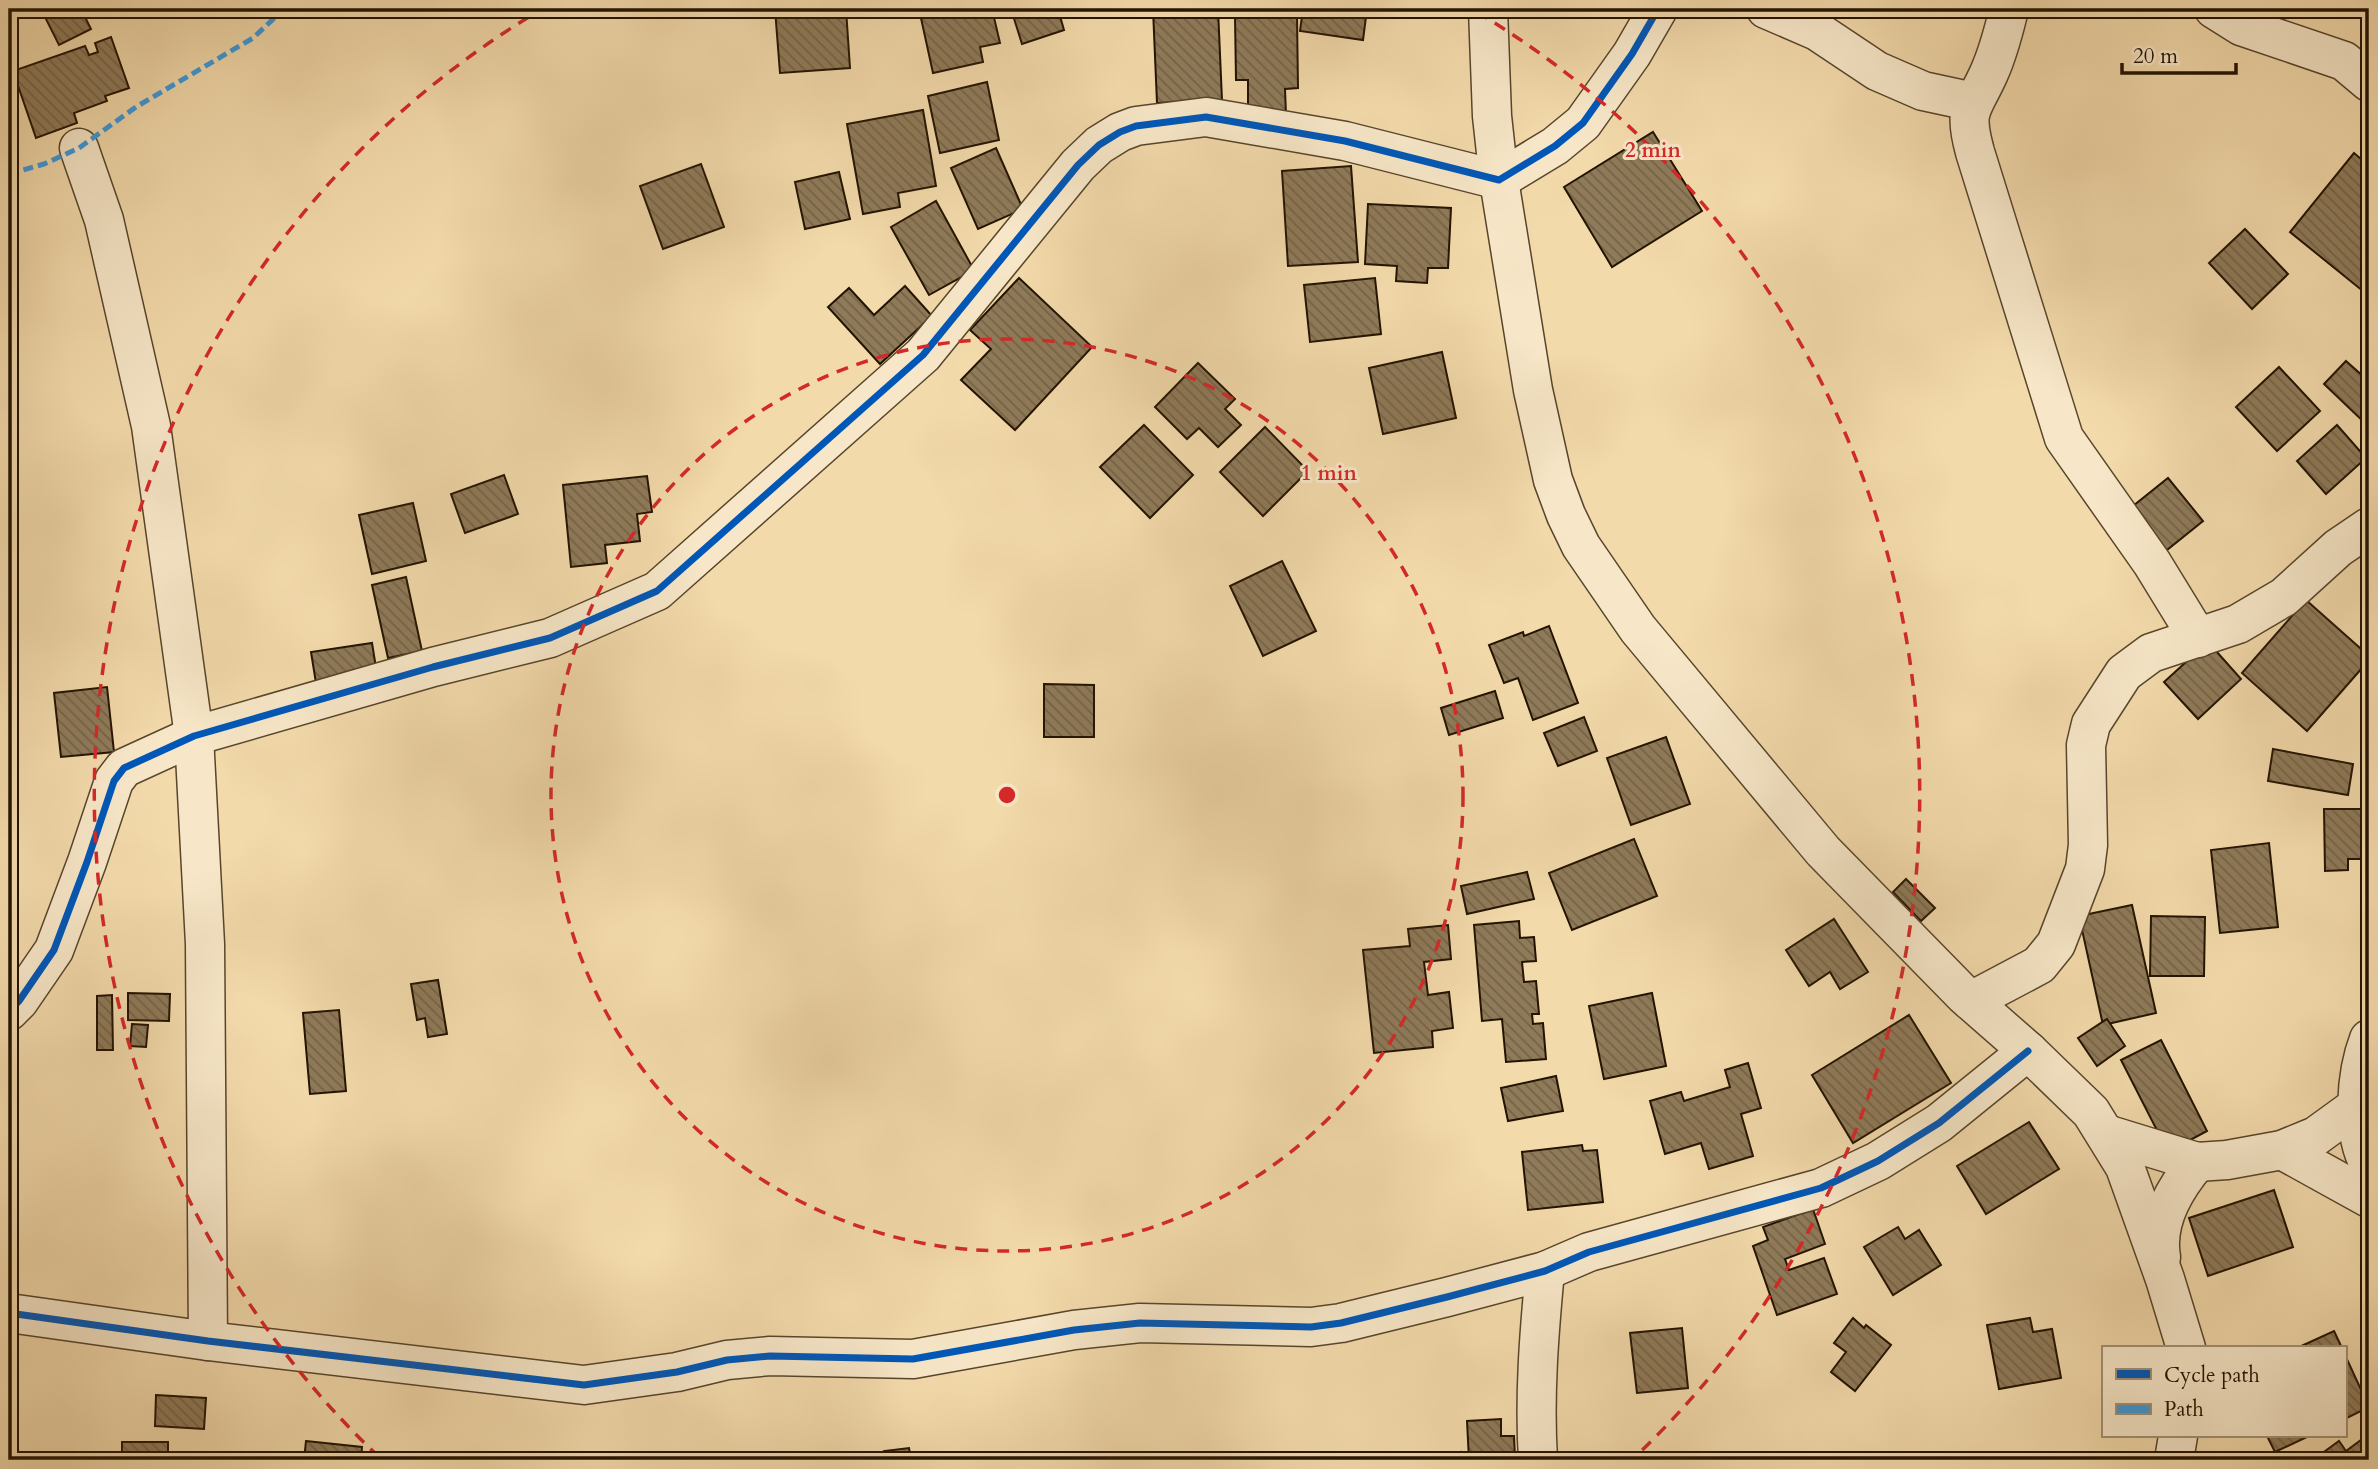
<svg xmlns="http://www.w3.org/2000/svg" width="2378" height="1469" viewBox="0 0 2378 1469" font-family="Cardo,serif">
<defs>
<pattern id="building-back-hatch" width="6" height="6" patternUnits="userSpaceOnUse" patternTransform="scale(1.75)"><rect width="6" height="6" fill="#8f7a59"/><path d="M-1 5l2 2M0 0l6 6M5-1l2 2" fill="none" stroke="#746347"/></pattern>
</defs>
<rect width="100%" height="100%" fill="#f3daab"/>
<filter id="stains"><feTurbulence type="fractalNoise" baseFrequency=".00286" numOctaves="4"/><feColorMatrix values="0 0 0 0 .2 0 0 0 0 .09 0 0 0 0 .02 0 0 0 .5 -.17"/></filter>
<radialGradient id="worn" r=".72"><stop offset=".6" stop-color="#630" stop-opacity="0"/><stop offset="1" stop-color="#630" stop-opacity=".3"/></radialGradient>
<g fill="url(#building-back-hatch)" stroke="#231301" stroke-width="2">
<path d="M41,9H81L91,29L59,45Z"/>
<path d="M775,9H846L850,68L780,73Z"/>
<path d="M919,9H992L1000,43L980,47L983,62L933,73Z"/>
<path d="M1011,9H1058L1064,30L1022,44Z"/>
<path d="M1153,9H1218L1222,100L1157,103Z"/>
<path d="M1303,9H1367L1363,40L1300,31Z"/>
<path d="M1235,16H1297L1298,88L1285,89L1286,114L1248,115V80H1236Z"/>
<path d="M111,37L129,88L105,96L107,101L74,113L77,123L36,138L13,71L85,46L89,55L98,52L95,43Z"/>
<path d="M987,82L999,140L940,153L928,96Z"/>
<path d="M923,110L936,186L898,193L900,207L863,214L847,124Z"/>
<path d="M1653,132L1702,211L1612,267L1564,187Z"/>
<path d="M996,148L1023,209L978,229L951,168Z"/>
<path d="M2354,153L2369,166V296L2290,232Z"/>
<path d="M701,164L724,227L663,249L640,186Z"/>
<path d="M1351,166L1358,262L1288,266L1282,171Z"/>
<path d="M839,172L850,219L805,229L795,182Z"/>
<path d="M936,201L974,270L929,295L891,227Z"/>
<path d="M1368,204L1451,208L1448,268H1428L1427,283L1396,281L1397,266L1365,264Z"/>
<path d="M2245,229L2288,274L2252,309L2209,263Z"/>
<path d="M1019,278L1092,347L1015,430L961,380L991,349L970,330Z"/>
<path d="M1375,278L1381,334L1310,342L1304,285Z"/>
<path d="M905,286L932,316L880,364L828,307L849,288L874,315Z"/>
<path d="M1442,352L1456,418L1383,434L1369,368Z"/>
<path d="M2346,361L2364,377L2369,371V427L2324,384Z"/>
<path d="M1198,363L1235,399L1225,409L1241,425L1218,447L1199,428L1187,439L1155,407Z"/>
<path d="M2279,367L2320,411L2277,451L2236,407Z"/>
<path d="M1144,425L1193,475L1150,518L1100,467Z"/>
<path d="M2337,425L2366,458L2326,494L2297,461Z"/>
<path d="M1265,427L1308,471L1263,516L1220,472Z"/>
<path d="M504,475L518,514L465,533L451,494Z"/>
<path d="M647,476L652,512L637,514L640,541L605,545L607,563L571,567L563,485Z"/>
<path d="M2168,478L2203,521L2157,558L2123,514Z"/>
<path d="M413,503L426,561L372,574L359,515Z"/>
<path d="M1282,561L1316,631L1263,656L1230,586Z"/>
<path d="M406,577L422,651L388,658L372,585Z"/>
<path d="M2306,600L2369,656V660L2307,731L2242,673Z"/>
<path d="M1549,626L1578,703L1533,720L1518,678L1504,683L1489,645L1523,632L1524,636Z"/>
<path d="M2208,642L2241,679L2198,719L2164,682Z"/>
<path d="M372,643L377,674L316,683L311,652Z"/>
<path d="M1044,684L1094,685V737H1044Z"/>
<path d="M107,687L114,752L61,757L54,693Z"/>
<path d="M1495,691L1503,718L1449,735L1441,708Z"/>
<path d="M1584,717L1597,751L1558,766L1544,733Z"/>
<path d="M1666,737L1690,804L1631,825L1607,758Z"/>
<path d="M2273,749L2353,764L2348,795L2268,781Z"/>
<path d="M2324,809H2369V859H2348V870L2325,871Z"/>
<path d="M1634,839L1657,896L1572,930L1549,873Z"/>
<path d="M2269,843L2278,927L2220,933L2211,850Z"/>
<path d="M1527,872L1534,899L1467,914L1461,886Z"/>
<path d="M1906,879L1935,908L1921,921L1893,892Z"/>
<path d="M2132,905L2156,1013L2103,1025L2079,916Z"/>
<path d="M2151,916L2205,917L2204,976H2150Z"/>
<path d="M1834,919L1868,972L1840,989L1830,972L1809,986L1786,950Z"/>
<path d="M1519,921L1520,938L1534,937L1536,961L1522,962L1524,982L1536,981L1539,1014H1532L1533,1024L1543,1023L1546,1059L1506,1062L1502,1019L1482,1021L1474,925Z"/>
<path d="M1448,925L1451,959L1424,962L1428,995L1449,992L1453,1028L1432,1031L1433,1047L1374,1053L1363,950L1410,946L1408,929Z"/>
<path d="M438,980L447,1034L428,1037L425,1018L417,1020L411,984Z"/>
<path d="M128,993L170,994L169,1021L128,1020Z"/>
<path d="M1652,993L1666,1066L1604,1079L1589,1006Z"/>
<path d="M112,995L113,1050H97V996Z"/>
<path d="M339,1010L346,1091L310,1094L303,1013Z"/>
<path d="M1909,1015L1951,1083L1853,1143L1812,1075Z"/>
<path d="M2107,1019L2125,1046L2097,1066L2078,1038Z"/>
<path d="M132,1024L148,1025L146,1047L130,1046Z"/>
<path d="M2161,1040L2207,1131L2168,1152L2121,1060Z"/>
<path d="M1748,1063L1761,1108L1741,1114L1753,1156L1709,1169L1701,1143L1665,1154L1650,1101L1681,1092L1684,1101L1730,1087L1725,1070Z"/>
<path d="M1556,1076L1563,1111L1508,1121L1501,1088Z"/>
<path d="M2029,1122L2059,1169L1986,1214L1957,1166Z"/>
<path d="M1582,1145L1583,1151L1597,1150L1603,1202L1528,1210L1522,1152Z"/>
<path d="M2274,1190L2293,1247L2208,1276L2189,1218Z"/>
<path d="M1813,1209L1825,1244L1785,1259L1789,1270L1824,1258L1837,1294L1777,1315L1753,1246L1768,1240L1763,1227Z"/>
<path d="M1898,1227L1905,1239L1919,1230L1941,1265L1893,1295L1864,1247Z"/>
<path d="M1853,1318L1864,1328L1866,1325L1891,1345L1855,1391L1831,1372L1846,1352L1834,1343Z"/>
<path d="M2030,1318L2033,1332L2052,1329L2061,1378L1999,1389L1987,1325Z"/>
<path d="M1682,1328L1688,1388L1637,1393L1630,1333Z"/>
<path d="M2334,1331L2342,1348H2297Z"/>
<path d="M2345,1355L2369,1407L2345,1419Z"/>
<path d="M156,1395L206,1398L204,1429L155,1426Z"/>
<path d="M1501,1419V1436H1514L1515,1458L1469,1460L1467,1421Z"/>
<path d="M2267,1436H2309L2275,1452Z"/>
<path d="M2365,1437L2369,1443V1460H2313L2339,1441L2346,1451Z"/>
<path d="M306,1441L362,1447L361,1460H304Z"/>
<rect x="122" y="1442" width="46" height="18"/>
<path d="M909,1448L911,1460H886L884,1451Z"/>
<path d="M1461,1452L1463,1460H1425L1424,1458Z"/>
</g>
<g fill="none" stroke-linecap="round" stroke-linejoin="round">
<defs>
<g id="minor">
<path d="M1488,9L1492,116L1499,180L1533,390L1553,480L1566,515L1581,546L1638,629L1823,851L1964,995L2028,1051L2091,1112L2125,1167L2165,1279L2186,1348"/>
<path d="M1766,9L1817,31L1877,71L1923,91L1974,102"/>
<path d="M2009,9C2004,30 1998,53 1989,73C1972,111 1963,108 1975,152L2064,438L2152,563L2198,638"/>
<path d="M2214,9L2241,26L2344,61L2369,82"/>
<path d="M79,148L104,220L151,426L194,736L205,944L208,1341"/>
<path d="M1971,1001L2039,965L2056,944L2085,869L2088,845L2086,745L2091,724L2124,673L2151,653L2238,624L2284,597L2338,548L2369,527"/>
<path d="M9,1011L19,1001L54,950L87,862L114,781L124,768L194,736L433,667L550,638L657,591L923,355L1078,165L1099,145L1120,132L1136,126L1206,117L1345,141L1499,180L1555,146L1583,123L1632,54L1658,9"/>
<path d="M2369,1039C2356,1073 2351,1131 2369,1164"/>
<path d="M2106,1134L2197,1162L2227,1160L2282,1150L2316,1136L2356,1107"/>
<path d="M2282,1150L2369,1198"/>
<path d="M2161,1257C2155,1222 2175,1188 2197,1162"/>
<path d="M9,1313L208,1341L584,1385L677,1372L727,1360L770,1356L913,1359L1074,1330L1140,1323L1311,1327L1341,1323L1447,1297L1545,1271L1589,1252L1821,1188L1878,1161L1939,1123L2028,1051"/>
<path d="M1538,1460C1534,1397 1539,1334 1545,1271"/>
<path d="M2174,1460L2178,1436"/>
</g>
</defs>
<use href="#minor" stroke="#57452c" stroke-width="41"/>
<use href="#minor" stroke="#f7e7c8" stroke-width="38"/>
<path stroke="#3c9add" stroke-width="5" stroke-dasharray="10 5" stroke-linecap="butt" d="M9,174L44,164L79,148L136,107L253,38L284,9"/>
<defs>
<g id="cycleway">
<path d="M9,1011L19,1001L54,950L87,862L114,781L124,768L194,736L433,667L550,638L657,591L923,355L1078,165L1099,145L1120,132L1136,126L1206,117L1345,141L1499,180L1555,146L1583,123L1632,54L1658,9"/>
<path d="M9,1313L208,1341L584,1385L677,1372L727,1360L770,1356L913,1359L1074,1330L1140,1323L1311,1327L1341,1323L1447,1297L1545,1271L1589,1252L1821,1188L1878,1161L1939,1123L2028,1051"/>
</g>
</defs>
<use href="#cycleway" stroke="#f7e7c8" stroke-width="11"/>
<use href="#cycleway" stroke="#0057b8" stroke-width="7"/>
</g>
<g fill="none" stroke="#d62828" stroke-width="3.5" stroke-dasharray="12 9">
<circle cx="1007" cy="795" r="456"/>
<path d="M379 1457A913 913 0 0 1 537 12M1477 12A913 913 0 0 1 1635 1457"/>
</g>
<circle cx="1007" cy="795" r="10" fill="#d62828" stroke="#f7e7c8" stroke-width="3.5"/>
<g font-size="21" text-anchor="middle" font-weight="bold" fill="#d62828" stroke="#f7e7c8" stroke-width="6" stroke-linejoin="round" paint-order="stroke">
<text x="1653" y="157">2 min</text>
<text x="1329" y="480">1 min</text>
</g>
<rect width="2378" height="1469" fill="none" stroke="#f3daab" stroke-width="35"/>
<rect x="10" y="10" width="2357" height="1448" fill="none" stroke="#231301" stroke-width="3.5"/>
<rect x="18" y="18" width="2343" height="1434" fill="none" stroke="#231301" stroke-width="2"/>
<rect x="2102" y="1346" width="245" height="91" fill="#f7e7c8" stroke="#a29278" stroke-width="2"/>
<rect x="2116" y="1369" width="35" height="10" fill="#0057b8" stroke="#a29278" stroke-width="2"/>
<text x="2164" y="1382" font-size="21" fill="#231301">Cycle path</text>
<rect x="2116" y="1404" width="35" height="10" fill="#3c9add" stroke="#a29278" stroke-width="2"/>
<text x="2164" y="1416" font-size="21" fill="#231301">Path</text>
<path d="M2122 63v10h114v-10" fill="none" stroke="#231301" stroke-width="3.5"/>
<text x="2133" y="63" font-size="21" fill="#231301" stroke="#f7e7c8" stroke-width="5" paint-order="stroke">20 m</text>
<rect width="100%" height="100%" filter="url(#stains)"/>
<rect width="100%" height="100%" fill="url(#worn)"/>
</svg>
